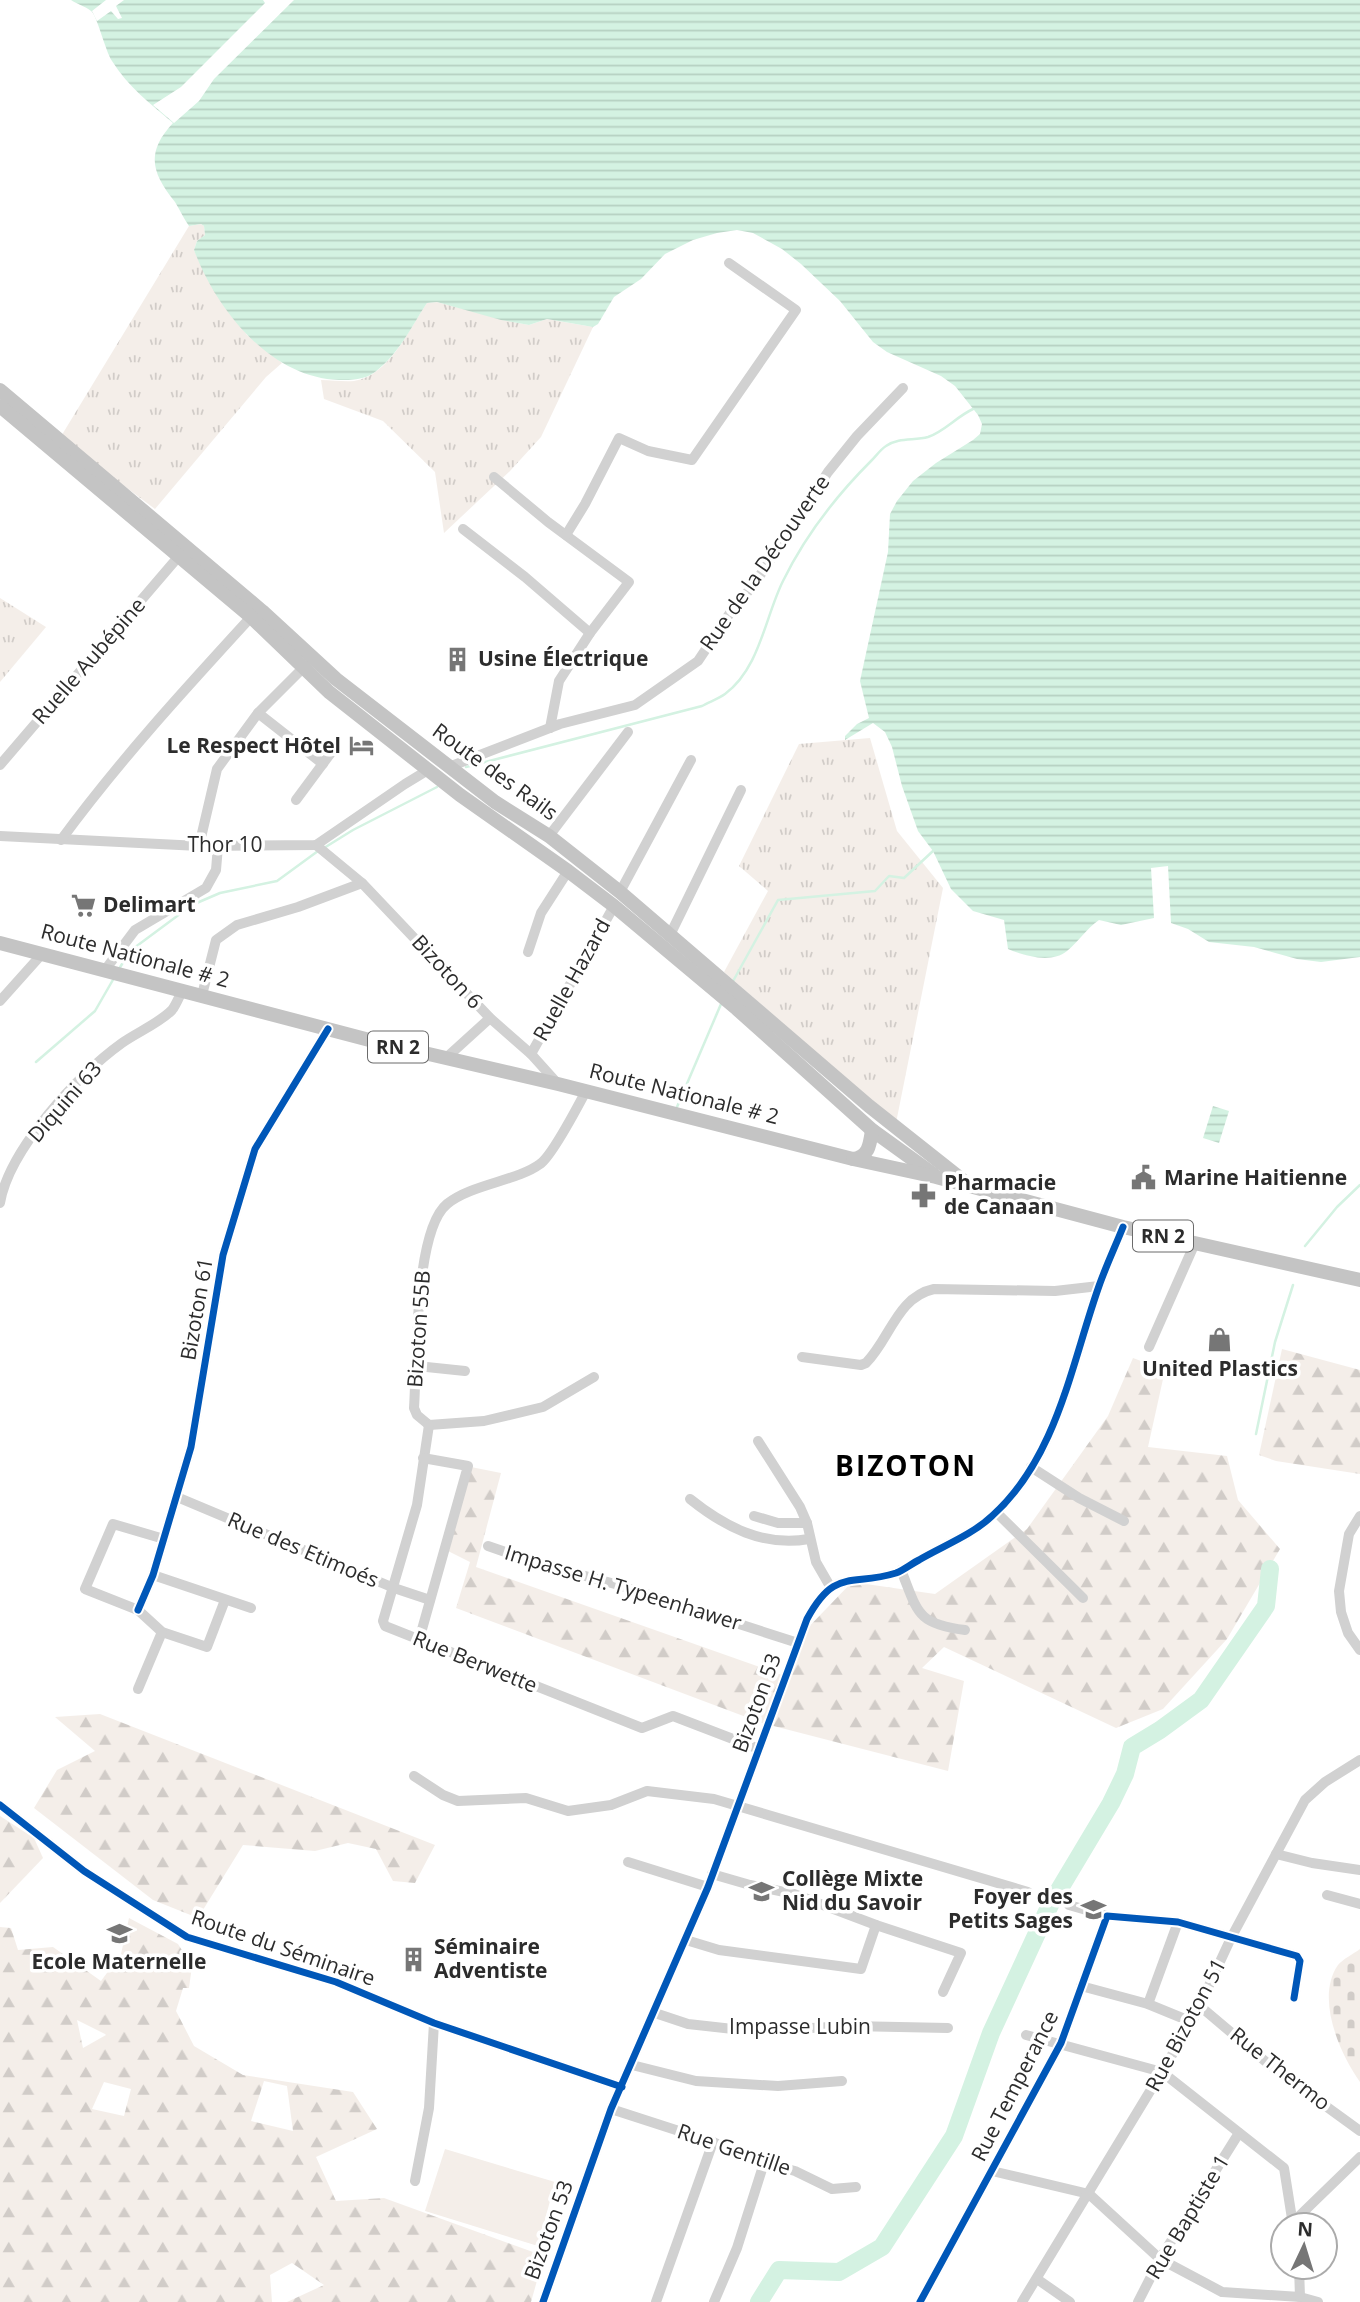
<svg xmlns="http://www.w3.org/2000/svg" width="1360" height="2302" viewBox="0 0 1360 2302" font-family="'Open Sans',sans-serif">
<defs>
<pattern id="grass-tufts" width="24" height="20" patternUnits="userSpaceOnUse" patternTransform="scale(1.75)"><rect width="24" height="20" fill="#f4eee9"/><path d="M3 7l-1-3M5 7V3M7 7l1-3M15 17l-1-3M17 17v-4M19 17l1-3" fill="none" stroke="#d1ccc8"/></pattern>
<pattern id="forest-firs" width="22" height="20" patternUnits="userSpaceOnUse" patternTransform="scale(1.75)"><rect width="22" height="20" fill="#f4eee9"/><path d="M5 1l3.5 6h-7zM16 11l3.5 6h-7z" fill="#d1ccc8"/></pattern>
<pattern id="cemetery-stones" width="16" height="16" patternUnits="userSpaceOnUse" patternTransform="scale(1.75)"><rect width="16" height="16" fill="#f4eee9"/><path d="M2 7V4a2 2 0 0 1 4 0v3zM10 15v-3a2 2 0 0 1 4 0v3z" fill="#d1ccc8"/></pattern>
<pattern id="water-rules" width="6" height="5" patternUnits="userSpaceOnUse" patternTransform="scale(1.75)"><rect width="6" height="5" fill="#d4f2e2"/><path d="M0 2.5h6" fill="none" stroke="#b6d0c2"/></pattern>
</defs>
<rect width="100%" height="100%" fill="#fff"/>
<g fill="url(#grass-tufts)">
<path d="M201,224L204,226L205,235L197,241L194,250L210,283L247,335L282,363L266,377L155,509L60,438L189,226Z"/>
<path d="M437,302L518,323L529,325L547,319L593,327L541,437L510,471L444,533L435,472L383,421L324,399L321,380C332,380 344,382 354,381C389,376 409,329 427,303Z"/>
<path d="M0,598L46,627L0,682Z"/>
<path d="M870,738L897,831L943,888L896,1123L724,972L768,891L739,866L799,744Z"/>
</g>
<g fill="url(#forest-firs)" fill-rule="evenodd">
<path d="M1282,1349L1360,1370V1474L1276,1461L1259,1455Z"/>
<path d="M1133,1358L1165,1370L1148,1447L1227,1456L1238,1500L1280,1549L1227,1639L1163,1709L1116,1728L944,1647L922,1668L964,1681L948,1771L762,1723L456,1608L470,1562L446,1550L471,1467L501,1473L476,1567L785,1676L799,1637L852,1582L935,1594L1027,1529L1108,1416Z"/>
<path d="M100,1714L435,1845L415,1883L393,1881L376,1849L348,1843L315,1851L243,1845L198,1918L153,1900L34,1808L57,1770L95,1751L55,1717Z"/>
<path d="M0,1816L34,1838L43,1858L0,1903Z"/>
<path d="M129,1918L178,1944L192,1966L189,1988H183L176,2011L194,2046L243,2075L353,2092L377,2129L316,2157L336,2201L384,2198L544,2256L531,2302H287L324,2285L292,2263L270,2275L272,2302H0V1927L11,1928L18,1950L53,1947L101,1981L121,1954ZM77,2020L105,2034L106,2035L83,2048ZM264,2081L287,2086L293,2131L251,2121ZM104,2082L131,2089L124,2116L92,2109Z"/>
</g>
<path fill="url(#cemetery-stones)" d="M1360,1949V2082C1340,2054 1315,1998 1338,1965C1343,1959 1353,1954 1360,1949Z"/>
<path fill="#f4eee9" d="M445,2149L555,2182L538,2246L425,2211Z"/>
<g fill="url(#water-rules)">
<path d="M71,0H1360V957L1321,962L1297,959L1254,947L1209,942L1188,929L1171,923L1168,866L1151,868L1154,918L1121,925L1099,920C1086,929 1079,941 1067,951C1051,964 1025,956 1008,949L1004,920L973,911L951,889L933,851L918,831L902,786L892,747L885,732L873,723L845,740V736L857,724L869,718L860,681L888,552L890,514L897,501L913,481L936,463L973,440L980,434L982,424L978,415L955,386L941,376L887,352L873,342L840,301L801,264L782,249L753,233L737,230L717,233L693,240L665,254L641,279L614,297L598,324L593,327L547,319L529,325L501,320L437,302L427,303C411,327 399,354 375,372C364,380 352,380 339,380C270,378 216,309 194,250L197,241L205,235L204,226L201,224L189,226C184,219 180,210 175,202C152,173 145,153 173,123C151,104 128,87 112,61C105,50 97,15 91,11C85,6 77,4 71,0Z"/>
<path d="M1213,1106L1229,1111L1219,1143L1203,1138Z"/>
</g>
<g fill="#fff">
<path d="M106,0H124L116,6L122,18L118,19L111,11L97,21L92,11Z"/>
<path d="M263,0H294L214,79L199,101L174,123L153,105L181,87L265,3Z"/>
</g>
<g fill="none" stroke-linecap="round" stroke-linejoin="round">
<g stroke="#d4f2e2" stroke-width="2.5">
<path d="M466,767L702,706C709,702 718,699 725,694C760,668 765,617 783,581C805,536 837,495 871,461C876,456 881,449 886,446C899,437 914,441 928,437C945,431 956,417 973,409"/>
<path d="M324,848L353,830L437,787"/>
<path d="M119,969L130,951L192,905L220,893L277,881L318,851"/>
<path d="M732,983L778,900L875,891L889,876L904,878L933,851"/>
<path d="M36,1062L95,1011L114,978"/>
<path d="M677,1107L721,1004"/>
<path d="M1305,1246L1337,1207L1360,1185"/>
<path d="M1256,1434L1275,1342L1293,1285"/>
</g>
<path stroke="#d4f2e2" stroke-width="18" d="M759,2302L779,2270L839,2272L882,2247L954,2136L991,2033L1050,1905L1111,1803L1125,1774L1132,1747L1160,1730L1201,1700L1266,1606L1270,1569"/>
<g stroke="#d1d1d1" stroke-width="10">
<path d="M494,477L548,522L629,582L590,633L559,681L550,728"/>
<path d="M463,529L525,577L590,633"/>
<path d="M566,535L585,504L619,438L648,451L692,460L796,310L729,263"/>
<path d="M258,713L323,764"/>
<path d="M0,765L179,556"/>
<path d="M449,767L560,724L635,705L698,661L734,607L753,586L828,472L857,436L903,388"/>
<path d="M296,800L336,746"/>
<path d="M0,836L199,846L316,845L405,784L428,770"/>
<path d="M549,836L628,732"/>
<path d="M61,840C119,761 185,689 251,617"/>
<path d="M316,845L362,883L490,1018L531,1054L558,1084"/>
<path d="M199,846L217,769L258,713L304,667"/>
<path d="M620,892L691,760"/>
<path d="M670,935L741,790"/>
<path d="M528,952L541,913L568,871"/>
<path d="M105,970L135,930L206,888L216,870L218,846"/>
<path d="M202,995L216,940L237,925L298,907L362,883"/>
<path d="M0,1001L42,954"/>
<path d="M531,1054L614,906"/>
<path d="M446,1058L490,1018"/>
<path d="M586,1091C578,1106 552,1156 540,1164C517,1181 472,1184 447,1204C414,1231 417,1365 414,1408L417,1415L429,1425L484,1421L543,1407L594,1377"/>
<path d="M0,1203C9,1149 79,1074 122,1043C136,1033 161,1022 172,1010C176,1005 179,997 182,991"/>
<path d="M1149,1347L1195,1243"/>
<path d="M802,1357L861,1365L866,1363C890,1339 897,1297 934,1289L1055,1291L1099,1286"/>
<path d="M417,1366L465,1371"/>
<path d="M429,1425L417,1505L383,1621L385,1626L642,1728L673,1716L759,1749"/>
<path d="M758,1441L800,1507L807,1523L816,1562L831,1588"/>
<path d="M1031,1467L1079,1498L1124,1521"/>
<path d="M177,1497L394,1588L430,1600"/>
<path d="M690,1499C725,1527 763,1547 809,1539"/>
<path d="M996,1512L1083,1598"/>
<path d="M754,1516L778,1523H807"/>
<path d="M1360,1516L1349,1534L1339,1591L1341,1612L1348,1633L1360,1650"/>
<path d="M164,1539L113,1524L85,1589L138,1610L162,1632L207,1647L225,1600"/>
<path d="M488,1546L537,1563L615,1584L798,1643"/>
<path d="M901,1570C918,1612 916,1624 965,1630"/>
<path d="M153,1575L251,1608"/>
<path d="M138,1610L153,1575L191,1447L223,1255L255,1149L328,1029"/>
<path d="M419,1640L468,1466L423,1458"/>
<path d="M138,1689L162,1632"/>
<path d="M414,1776L443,1795L458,1801L526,1798L568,1811L611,1805L647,1791L714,1799L1028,1892"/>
<path d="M0,1805L84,1871L187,1937L336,1982L434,2023L622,2087"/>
<path d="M1276,1854L1312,1863L1360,1870"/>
<path d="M628,1862L708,1887"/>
<path d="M712,1874L750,1885L794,1894L876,1925L961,1953L943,1992"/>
<path d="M1327,1895L1360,1904"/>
<path d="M1069,1905L1107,1916"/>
<path d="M686,1940L719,1950L861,1969L876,1925"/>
<path d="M1081,1986L1148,2004L1192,2022"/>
<path d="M1148,2004L1178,1922"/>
<path d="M1201,2007L1272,2067L1360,2131"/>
<path d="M655,2013L688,2024L751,2031L850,2026L948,2028"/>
<path d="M1026,2035L1162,2072L1284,2168L1293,2225"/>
<path d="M632,2065L696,2081L778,2086L842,2081"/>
<path d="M611,2109L713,2142L764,2163L795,2171L832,2189L856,2187"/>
<path d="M992,2171L1089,2194L1160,2259L1222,2292L1300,2297L1318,2302"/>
<path d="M415,2181L429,2108L434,2023"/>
<path d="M1292,2223L1360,2157"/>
<path d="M1299,2267L1300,2297"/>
<path d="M1037,2279L1070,2302"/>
<path d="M543,2302L611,2109L708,1887L807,1619C835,1567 851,1587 896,1573C904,1570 911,1564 919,1560C943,1546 972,1535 992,1516C1057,1458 1071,1365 1099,1286C1106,1266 1115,1247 1123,1227"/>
<path d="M656,2302L713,2142"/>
<path d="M714,2302L737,2248L764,2163"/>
<path d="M920,2302L1061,2043L1107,1916L1178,1922L1297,1956L1300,1961L1294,1998"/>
<path d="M1022,2302L1192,2022L1231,1938L1305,1800L1325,1782L1360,1760"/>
<path d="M1138,2302L1160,2259L1239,2133"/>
</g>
<g stroke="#c4c4c4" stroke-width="14">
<path d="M0,390L262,611L336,679L495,802L549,836L620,892L869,1106L965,1182"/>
<path d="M0,406L251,617L329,692L460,795L568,871L614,906L737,1009L872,1130L933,1174"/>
<path d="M0,943L377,1042L558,1084L853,1159L936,1177L1123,1227L1360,1280"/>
<path d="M853,1159C869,1157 870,1144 872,1130"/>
</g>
<defs>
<g id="cycleway">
<path d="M138,1610L153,1575L191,1447L223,1255L255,1149L328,1029"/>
<path d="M0,1805L84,1871L187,1937L336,1982L434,2023L622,2087"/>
<path d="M543,2302L611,2109L708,1887L807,1619C835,1567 851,1587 896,1573C904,1570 911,1564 919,1560C943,1546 972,1535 992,1516C1057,1458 1071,1365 1099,1286C1106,1266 1115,1247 1123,1227"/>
<path d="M920,2302L1061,2043L1107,1916L1178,1922L1297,1956L1300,1961L1294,1998"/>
</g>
</defs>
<use href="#cycleway" stroke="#fff" stroke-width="11"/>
<use href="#cycleway" stroke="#0057b8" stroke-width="7"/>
</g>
<defs>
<symbol id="building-bare" viewBox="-9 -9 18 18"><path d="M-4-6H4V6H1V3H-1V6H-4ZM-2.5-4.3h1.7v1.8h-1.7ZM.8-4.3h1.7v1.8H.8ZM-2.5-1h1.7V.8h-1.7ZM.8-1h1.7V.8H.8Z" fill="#767676" stroke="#fff" stroke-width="2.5" paint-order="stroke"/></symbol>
<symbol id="hotel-bare" viewBox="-9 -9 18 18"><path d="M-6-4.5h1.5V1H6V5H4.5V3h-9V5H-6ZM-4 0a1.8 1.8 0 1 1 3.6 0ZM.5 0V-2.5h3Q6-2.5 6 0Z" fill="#767676" stroke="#fff" stroke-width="2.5" paint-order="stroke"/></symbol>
<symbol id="supermarket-bare" viewBox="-9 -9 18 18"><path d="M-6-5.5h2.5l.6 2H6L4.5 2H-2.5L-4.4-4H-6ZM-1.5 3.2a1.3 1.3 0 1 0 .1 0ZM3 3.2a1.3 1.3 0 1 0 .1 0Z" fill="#767676" stroke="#fff" stroke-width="2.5" paint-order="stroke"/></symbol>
<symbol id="civic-bare" viewBox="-9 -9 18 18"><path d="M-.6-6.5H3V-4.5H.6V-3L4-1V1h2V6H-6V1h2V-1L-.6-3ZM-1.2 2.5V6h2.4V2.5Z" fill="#767676" stroke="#fff" stroke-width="2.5" paint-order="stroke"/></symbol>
<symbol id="pharmacy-bare" viewBox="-9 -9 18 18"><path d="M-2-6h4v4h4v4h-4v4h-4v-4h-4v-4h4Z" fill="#767676" stroke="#fff" stroke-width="2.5" paint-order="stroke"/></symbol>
<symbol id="shop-bare" viewBox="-9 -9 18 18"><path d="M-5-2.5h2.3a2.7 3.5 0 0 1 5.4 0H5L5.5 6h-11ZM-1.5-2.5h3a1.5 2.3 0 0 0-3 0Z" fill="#767676" stroke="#fff" stroke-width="2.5" paint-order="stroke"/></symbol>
<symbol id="school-bare" viewBox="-9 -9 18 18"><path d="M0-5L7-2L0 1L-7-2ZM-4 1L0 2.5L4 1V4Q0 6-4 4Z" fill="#767676" stroke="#fff" stroke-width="2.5" paint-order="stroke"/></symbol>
</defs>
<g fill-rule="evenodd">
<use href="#building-bare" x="440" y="642" width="35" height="35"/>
<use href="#hotel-bare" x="344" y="728" width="35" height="35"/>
<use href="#supermarket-bare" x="66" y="888" width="35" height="35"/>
<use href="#civic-bare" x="1126" y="1160" width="35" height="35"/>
<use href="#pharmacy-bare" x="906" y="1178" width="35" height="35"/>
<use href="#shop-bare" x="1202" y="1322" width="35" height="35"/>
<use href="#school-bare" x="744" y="1874" width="35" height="35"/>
<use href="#school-bare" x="1076" y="1892" width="35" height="35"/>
<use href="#school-bare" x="102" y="1916" width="35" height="35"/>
<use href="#building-bare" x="396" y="1942" width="35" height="35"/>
</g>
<g text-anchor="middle" stroke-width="7" stroke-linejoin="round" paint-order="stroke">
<g fill="#fff" stroke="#6b6b6b" stroke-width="2">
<rect x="368" y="1031.5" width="60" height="31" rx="5"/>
<rect x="1133" y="1220.5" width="60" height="31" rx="5"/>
</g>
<g font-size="19" font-weight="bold" fill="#2c2c2c">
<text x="398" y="1054">RN 2</text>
<text x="1163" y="1243">RN 2</text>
</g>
<g font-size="21" fill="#2c2c2c" stroke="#fff">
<text transform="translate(765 563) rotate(-55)" y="7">Rue de la Découverte</text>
<text transform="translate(89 661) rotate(-49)" y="7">Ruelle Aubépine</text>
<text transform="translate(495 772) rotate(36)" y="7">Route des Rails</text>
<text x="225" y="852">Thor 10</text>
<text transform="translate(135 956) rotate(15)" y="7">Route Nationale # 2</text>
<text transform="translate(447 972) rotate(47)" y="7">Bizoton 6</text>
<text transform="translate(572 980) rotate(-61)" y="7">Ruelle Hazard</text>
<text transform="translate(684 1094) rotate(14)" y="7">Route Nationale # 2</text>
<text transform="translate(65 1102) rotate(-49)" y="7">Diquini 63</text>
<text transform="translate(197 1309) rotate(-80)" y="7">Bizoton 61</text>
<text transform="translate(419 1329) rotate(-86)" y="7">Bizoton 55B</text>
<text transform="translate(303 1550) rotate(23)" y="7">Rue des Etimoés</text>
<text transform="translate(623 1588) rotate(17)" y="7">Impasse H. Typeenhawer</text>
<text transform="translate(475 1662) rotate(22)" y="7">Rue Berwette</text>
<text transform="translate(757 1703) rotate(-70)" y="7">Bizoton 53</text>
<text transform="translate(283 1948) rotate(19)" y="7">Route du Séminaire</text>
<text transform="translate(1186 2025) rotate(-62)" y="7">Rue Bizoton 51</text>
<text x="800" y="2034">Impasse Lubin</text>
<text transform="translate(1280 2069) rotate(38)" y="7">Rue Thermo</text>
<text transform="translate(1015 2086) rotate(-63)" y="7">Rue Temperance</text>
<text transform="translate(734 2150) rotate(19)" y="7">Rue Gentille</text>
<text transform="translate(1188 2217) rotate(-59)" y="7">Rue Baptiste 1</text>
<text transform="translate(549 2230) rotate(-70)" y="7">Bizoton 53</text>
</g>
<g font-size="21" font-weight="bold" fill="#2c2c2c" stroke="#fff" text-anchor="start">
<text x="478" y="666">Usine Électrique</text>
<text x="341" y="753" text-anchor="end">Le Respect Hôtel</text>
<text x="103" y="912">Delimart</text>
<text x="1164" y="1185">Marine Haitienne</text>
<text x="944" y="1190">Pharmacie<tspan x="944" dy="24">de Canaan</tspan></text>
<text x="1220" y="1376" text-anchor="middle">United Plastics</text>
<text x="782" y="1886">Collège Mixte<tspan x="782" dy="24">Nid du Savoir</tspan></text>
<text x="1073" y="1904" text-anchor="end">Foyer des<tspan x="1073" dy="24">Petits Sages</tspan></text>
<text x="434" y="1954">Séminaire<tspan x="434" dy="24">Adventiste</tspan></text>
<text x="119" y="1969" text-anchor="middle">Ecole Maternelle</text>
</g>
<g font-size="28" font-weight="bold" letter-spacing="2" fill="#000" stroke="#fff">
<text x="906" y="1476">BIZOTON</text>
</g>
</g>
<g transform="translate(1304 2246) rotate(4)"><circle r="33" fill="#ffffff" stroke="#ababab" stroke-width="2"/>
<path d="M0-5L12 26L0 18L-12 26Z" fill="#767676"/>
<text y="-10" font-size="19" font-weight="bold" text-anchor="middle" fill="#2c2c2c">N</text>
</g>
</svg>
